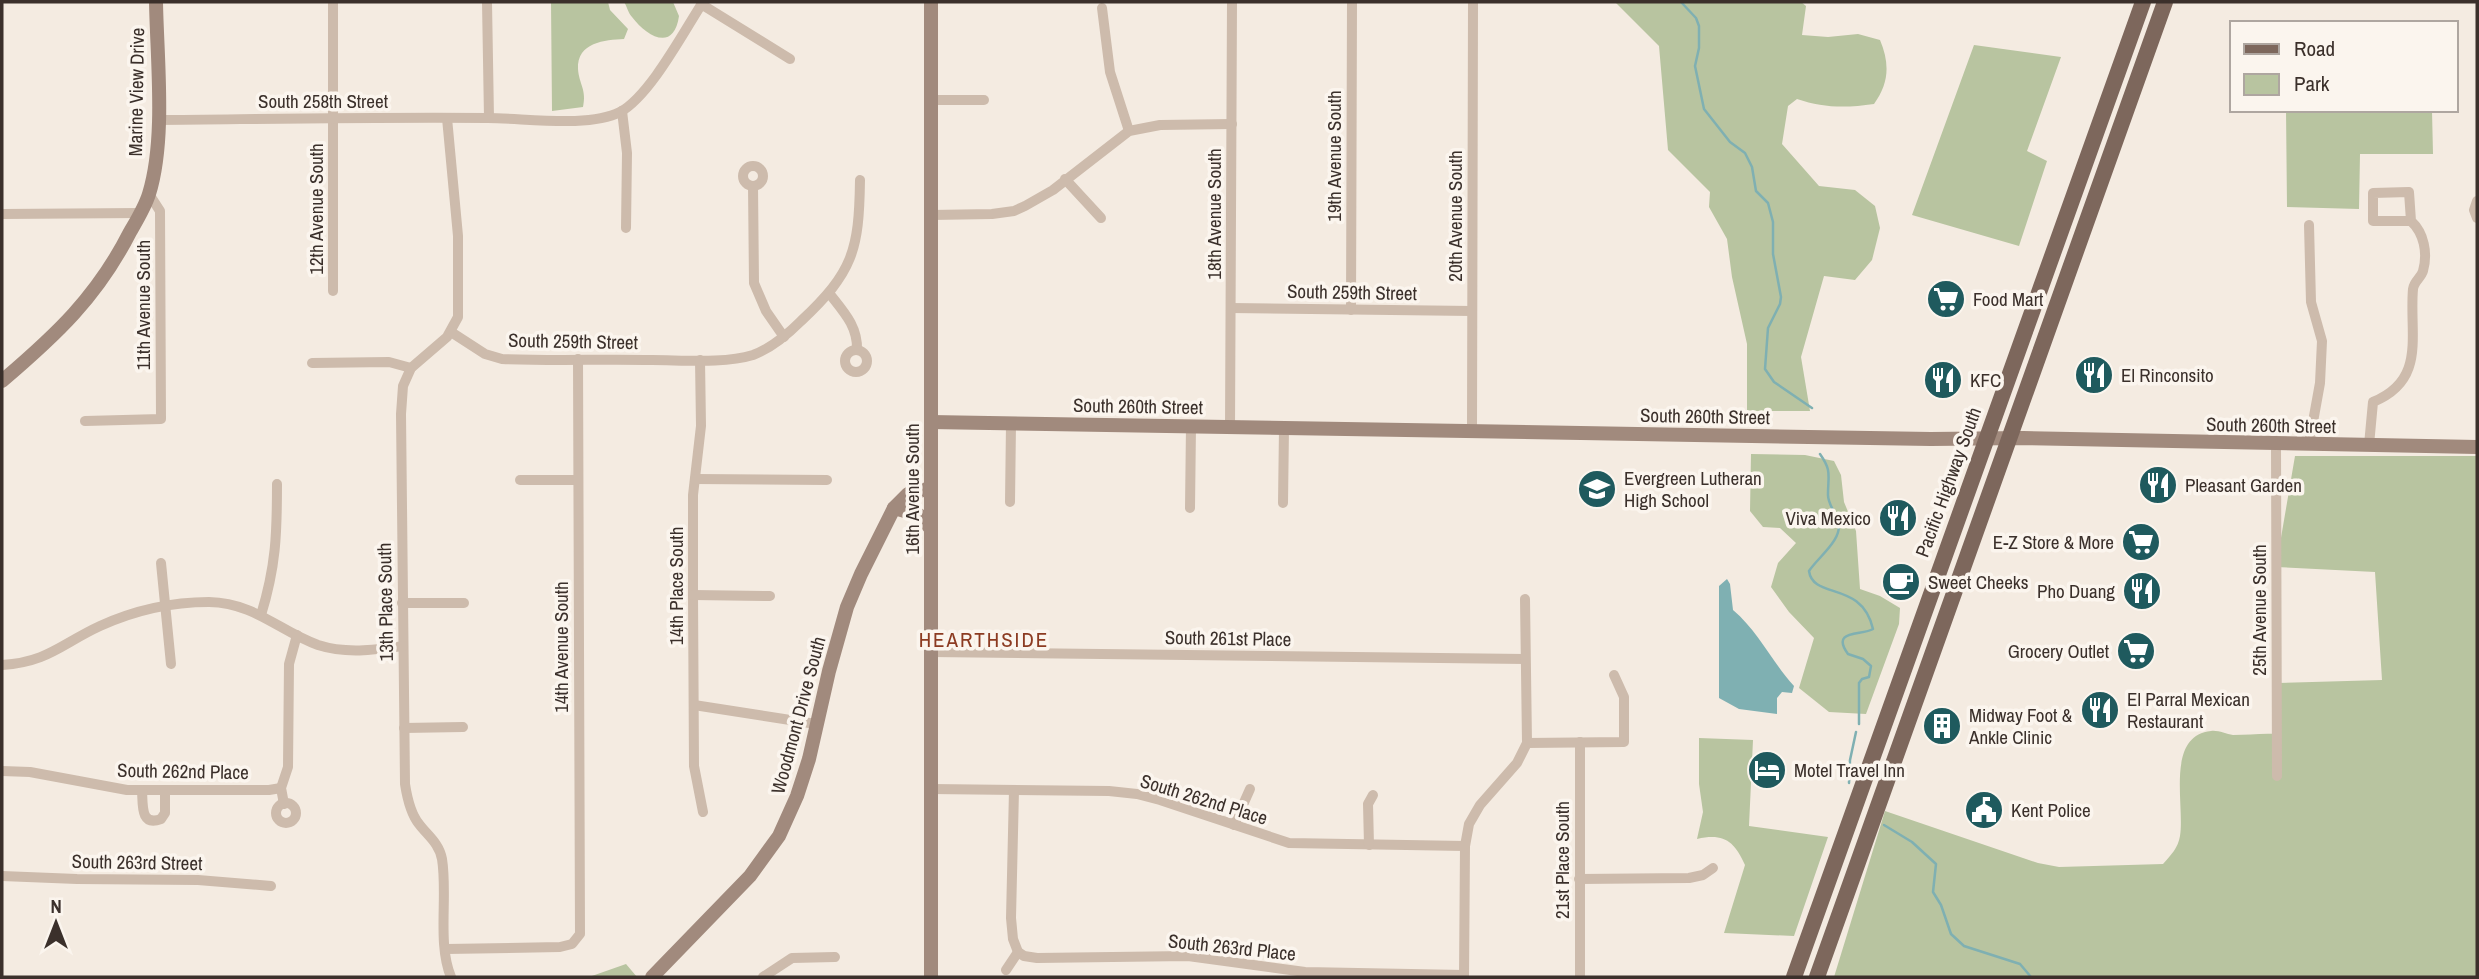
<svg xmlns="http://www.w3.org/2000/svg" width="2479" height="979" viewBox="0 0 2479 979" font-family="'Archivo Narrow',sans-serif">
<rect width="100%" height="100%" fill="#f4ebe1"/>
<g fill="#b8c4a0">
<path d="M551,2H608L610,10L628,29L624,39C605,40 577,42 578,69C579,84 587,90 583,107L552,111Z"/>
<path d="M624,2H673L679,16C674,52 647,37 632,17C628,13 627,6 624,2Z"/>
<path d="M1615,2H1801L1806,6L1802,35L1828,37L1858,34L1880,40C1890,64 1889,83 1874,104C1846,108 1823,108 1797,99L1788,106L1782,144L1819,186L1855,190L1875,206L1880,228L1872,260L1855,280L1824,276L1801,357L1810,411H1747V344L1732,277L1727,239L1709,207L1710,192L1668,150L1659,46Z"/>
<path d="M1974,45L2061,57L2027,151L2047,161L2019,246L1912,215Z"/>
<path d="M2286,110L2432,111L2433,154H2360L2359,209L2287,207Z"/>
<path d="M1751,454L1805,455L1834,461L1841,475L1844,502L1856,531L1860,589L1880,596L1900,608L1899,624L1866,714L1829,712L1799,688L1814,638L1789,612L1771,587L1778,563L1796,543L1780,528L1763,527L1750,511Z"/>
<path d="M2295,456H2477V977H1834L1885,811L2038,863L2059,867L2163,864C2171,855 2178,848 2180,836C2185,805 2165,736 2211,731C2218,730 2226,734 2233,735C2248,735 2262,733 2277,734V683L2382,680L2375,572L2276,567Z"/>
<path d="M1699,738L1753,740L1749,826L1828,837L1794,936L1724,933L1745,865C1734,841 1724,833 1697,839L1703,812L1699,784Z"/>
<path d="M626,964L637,977H589Z"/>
</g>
<path fill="#7fb0b2" d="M1727,579L1730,584L1733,610C1758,631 1772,662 1794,686L1792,693L1782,692L1777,698V714L1739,709L1719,698V586Z"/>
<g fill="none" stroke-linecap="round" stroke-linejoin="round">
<g stroke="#7fb0b2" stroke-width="2.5">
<path d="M1681,2L1696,18L1699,26V48L1695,66L1704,109L1730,142L1745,153L1752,167L1756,191L1768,203L1773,222V254L1781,297L1780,304L1768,328L1765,369L1774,382L1812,408"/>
<path d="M1820,454C1832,471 1828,475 1828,495C1828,504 1835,512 1838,521C1844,539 1818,557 1809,571C1813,600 1862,580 1873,629C1862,636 1830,629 1848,654L1863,659L1871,666L1869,677L1862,679L1859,683V724"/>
<path d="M1849,783L1850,760L1856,732"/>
<path d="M1884,825L1912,842L1936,864L1933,892L1941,905L1951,934L1964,946L2020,964L2031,977"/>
</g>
<g stroke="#cdbbac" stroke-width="10">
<path d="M333,2V291"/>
<path d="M487,2L489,118"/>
<path d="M701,4L790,59"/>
<path d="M1102,8L1110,72L1129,131"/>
<path d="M931,100H984"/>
<path d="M622,111L627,153L626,228"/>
<path d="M447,118L458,236V317L447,337L411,368L403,386L401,414L405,784C407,797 410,813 419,824C428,836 439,843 442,859C448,896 437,943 451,977"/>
<path d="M158,120C268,119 378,117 488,118C525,118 589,128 620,112C650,96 684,31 703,2"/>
<circle cx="753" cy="176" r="10"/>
<path d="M1065,179L1101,218"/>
<path d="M753,186L754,283L766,311L784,337"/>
<path d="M2477,201L2474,210L2477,218"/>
<path d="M2,214L140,213"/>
<path d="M931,215L992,214L1014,211L1025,206L1053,190L1129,131L1160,125L1232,124"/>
<path d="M2309,225L2311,302L2322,341L2320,383L2309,444"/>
<path d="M829,293C843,311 858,326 857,350"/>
<path d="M1231,308L1472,311"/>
<path d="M1351,310L1352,2"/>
<path d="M451,332L485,354L502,359C552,361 602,359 652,360C682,360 724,364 753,355C772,348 787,335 801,321C853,272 859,251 860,180"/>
<circle cx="856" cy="361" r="11"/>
<path d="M700,360L701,426L693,495V595L694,766L703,812"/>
<path d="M312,363L389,362L411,368"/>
<path d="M85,421L161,419L160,211L149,194"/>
<path d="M1230,427L1232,2"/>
<path d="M1472,431L1473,2"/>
<path d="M2276,444L2277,776"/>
<path d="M2369,445L2373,402C2427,380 2409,335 2413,289C2414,281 2421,278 2423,271C2428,253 2424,233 2411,221L2409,192L2373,193V221H2411"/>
<path d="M695,479L827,480"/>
<path d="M520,480H578"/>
<path d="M1010,502L1011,424"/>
<path d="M1283,503L1284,428"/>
<path d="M1190,508L1191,426"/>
<path d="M161,563L171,664"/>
<path d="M693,595L770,596"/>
<path d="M402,603H464"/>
<path d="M261,615C276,566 277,534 277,484"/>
<path d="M931,652L1525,659"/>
<path d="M2,665C48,662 61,644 100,626C133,611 172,602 209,602C255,603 279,631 318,645C346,654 374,650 403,646"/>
<path d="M694,705L816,724"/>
<path d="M404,728L463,727"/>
<path d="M1527,743L1624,742V697L1614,675"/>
<path d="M2,771L30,772L127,790H269L281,788"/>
<path d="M931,789L1109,791L1137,794L1160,800L1289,843L1465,846"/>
<path d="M142,790C143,804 140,827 161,819L165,813V790"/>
<path d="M1014,790L1011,918L1013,939L1018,952"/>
<circle cx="286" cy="813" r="10"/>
<path d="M284,804L281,788L288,767L289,664L297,635"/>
<path d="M1234,825L1250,789"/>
<path d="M1369,845L1368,804L1373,795"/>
<path d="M2,876L77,879L198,880L271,886"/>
<path d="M1579,879L1689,878L1703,875L1713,868"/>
<path d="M446,949L560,947L572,944L580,934L578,359"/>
<path d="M1018,952L1024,956L1037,958L1188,956L1305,972L1464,975"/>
<path d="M1006,970L1018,952"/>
<path d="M763,977L792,958L835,957"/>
<path d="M1464,977L1465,846L1469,824L1480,805L1517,763L1527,743L1525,599"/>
<path d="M1580,977V742"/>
</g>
<g stroke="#a18a7d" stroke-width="14">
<path d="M2,381C56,335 97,297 130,232C137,220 145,207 149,194C166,139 157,60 156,2"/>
<path d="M931,422L1931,439L2023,438L2477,447"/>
<path d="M894,508L919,515L931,529"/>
<path d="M652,977L750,876L779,836L797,796L809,759L829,671L847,607L861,574L894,508L908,494L931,488"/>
<path d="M931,977V2"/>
</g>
<g stroke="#7d675c" stroke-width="16">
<path d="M1794,977L2143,2"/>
<path d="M1817,977L2165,2"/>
</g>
</g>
<defs>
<symbol id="supermarket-disc" viewBox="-11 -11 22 22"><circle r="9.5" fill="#1f5a5e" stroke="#fbf5ee"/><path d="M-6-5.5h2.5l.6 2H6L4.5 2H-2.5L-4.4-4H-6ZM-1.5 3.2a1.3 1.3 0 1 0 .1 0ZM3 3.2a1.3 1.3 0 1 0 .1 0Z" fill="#fff"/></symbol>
<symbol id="restaurant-disc" viewBox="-11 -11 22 22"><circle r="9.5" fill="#1f5a5e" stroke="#fbf5ee"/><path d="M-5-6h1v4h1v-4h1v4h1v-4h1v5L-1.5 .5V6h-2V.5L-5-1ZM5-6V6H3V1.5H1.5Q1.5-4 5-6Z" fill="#fff"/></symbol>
<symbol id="school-disc" viewBox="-11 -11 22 22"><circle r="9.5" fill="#1f5a5e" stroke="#fbf5ee"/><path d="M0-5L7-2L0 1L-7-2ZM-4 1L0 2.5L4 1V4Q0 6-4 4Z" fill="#fff"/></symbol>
<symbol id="cafe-disc" viewBox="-11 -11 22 22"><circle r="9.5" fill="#1f5a5e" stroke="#fbf5ee"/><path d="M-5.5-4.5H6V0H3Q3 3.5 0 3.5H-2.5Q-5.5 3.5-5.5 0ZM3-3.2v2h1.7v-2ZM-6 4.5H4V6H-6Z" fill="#fff"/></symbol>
<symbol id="building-disc" viewBox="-11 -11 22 22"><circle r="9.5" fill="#1f5a5e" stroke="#fbf5ee"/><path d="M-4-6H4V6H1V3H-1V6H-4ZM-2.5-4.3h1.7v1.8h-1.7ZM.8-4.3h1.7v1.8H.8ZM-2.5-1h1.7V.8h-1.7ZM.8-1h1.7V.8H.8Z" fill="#fff"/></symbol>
<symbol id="hotel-disc" viewBox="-11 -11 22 22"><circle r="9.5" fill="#1f5a5e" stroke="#fbf5ee"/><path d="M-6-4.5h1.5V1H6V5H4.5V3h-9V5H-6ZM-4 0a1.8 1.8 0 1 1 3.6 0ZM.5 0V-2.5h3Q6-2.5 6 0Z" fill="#fff"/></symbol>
<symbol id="civic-disc" viewBox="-11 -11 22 22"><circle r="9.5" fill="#1f5a5e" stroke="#fbf5ee"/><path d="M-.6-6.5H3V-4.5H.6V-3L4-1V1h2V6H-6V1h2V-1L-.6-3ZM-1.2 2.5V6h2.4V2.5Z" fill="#fff"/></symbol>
</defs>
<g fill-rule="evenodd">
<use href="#supermarket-disc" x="1924" y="277" width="44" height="44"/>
<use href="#restaurant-disc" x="2072" y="353" width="44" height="44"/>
<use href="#restaurant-disc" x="1921" y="358" width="44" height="44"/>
<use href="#restaurant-disc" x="2136" y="463" width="44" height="44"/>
<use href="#school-disc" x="1575" y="467" width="44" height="44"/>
<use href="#restaurant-disc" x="1876" y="496" width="44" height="44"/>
<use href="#supermarket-disc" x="2119" y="520" width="44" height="44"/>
<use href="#cafe-disc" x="1879" y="560" width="44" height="44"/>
<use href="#restaurant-disc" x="2120" y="569" width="44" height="44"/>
<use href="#supermarket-disc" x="2114" y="629" width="44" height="44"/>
<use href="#restaurant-disc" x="2078" y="688" width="44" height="44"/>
<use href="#building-disc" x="1920" y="704" width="44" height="44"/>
<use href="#hotel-disc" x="1745" y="748" width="44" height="44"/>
<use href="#civic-disc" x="1962" y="788" width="44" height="44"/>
</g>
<g text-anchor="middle" stroke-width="7" stroke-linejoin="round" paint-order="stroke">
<g font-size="19" fill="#3b302b" stroke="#fbf5ee">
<text transform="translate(136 92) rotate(-89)" y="7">Marine View Drive</text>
<text x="323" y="108">South 258th Street</text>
<text transform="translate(1334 156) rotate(-90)" y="7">19th Avenue South</text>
<text transform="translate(316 209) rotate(-90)" y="7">12th Avenue South</text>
<text transform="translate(1214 214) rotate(-90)" y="7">18th Avenue South</text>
<text transform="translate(1455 216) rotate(-90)" y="7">20th Avenue South</text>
<text transform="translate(1352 292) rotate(1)" y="7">South 259th Street</text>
<text transform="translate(143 305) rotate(-90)" y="7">11th Avenue South</text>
<text transform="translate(573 341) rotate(1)" y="7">South 259th Street</text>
<text transform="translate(1138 406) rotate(1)" y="7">South 260th Street</text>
<text transform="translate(1705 416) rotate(1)" y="7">South 260th Street</text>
<text transform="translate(2271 425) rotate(1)" y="7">South 260th Street</text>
<text transform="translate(1948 482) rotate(-70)" y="7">Pacific Highway South</text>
<text transform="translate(912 489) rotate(-90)" y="7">16th Avenue South</text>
<text transform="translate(676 586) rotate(-90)" y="7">14th Place South</text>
<text transform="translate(385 602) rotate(-91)" y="7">13th Place South</text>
<text transform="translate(2259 610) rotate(-90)" y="7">25th Avenue South</text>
<text transform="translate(1228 638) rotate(1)" y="7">South 261st Place</text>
<text transform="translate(561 647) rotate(-90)" y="7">14th Avenue South</text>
<text transform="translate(798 715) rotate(-75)" y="7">Woodmont Drive South</text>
<text transform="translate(183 771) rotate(1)" y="7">South 262nd Place</text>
<text transform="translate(1204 799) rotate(17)" y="7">South 262nd Place</text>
<text transform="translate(1562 860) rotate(-90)" y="7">21st Place South</text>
<text transform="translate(137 862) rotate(1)" y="7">South 263rd Street</text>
<text transform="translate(1232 947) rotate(6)" y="7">South 263rd Place</text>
</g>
<g font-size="19" fill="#3b302b" stroke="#fbf5ee" text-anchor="start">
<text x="1973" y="306">Food Mart</text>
<text x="2121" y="382">El Rinconsito</text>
<text x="1970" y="387">KFC</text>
<text x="1624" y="485">Evergreen Lutheran<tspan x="1624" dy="22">High School</tspan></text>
<text x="2185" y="492">Pleasant Garden</text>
<text x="1871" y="525" text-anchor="end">Viva Mexico</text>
<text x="2114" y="549" text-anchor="end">E-Z Store &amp; More</text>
<text x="1928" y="589">Sweet Cheeks</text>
<text x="2115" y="598" text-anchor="end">Pho Duang</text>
<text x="2109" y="658" text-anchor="end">Grocery Outlet</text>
<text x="2127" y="706">El Parral Mexican<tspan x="2127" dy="22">Restaurant</tspan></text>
<text x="1969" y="722">Midway Foot &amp;<tspan x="1969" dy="22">Ankle Clinic</tspan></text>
<text x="1794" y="777">Motel Travel Inn</text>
<text x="2011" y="817">Kent Police</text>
</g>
<g font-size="21" letter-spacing="2" fill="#8c3b22" stroke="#fbf5ee">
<text x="984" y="647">HEARTHSIDE</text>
</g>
</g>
<rect width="2479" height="979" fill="none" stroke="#3b302b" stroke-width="7"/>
<rect x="2230" y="21" width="228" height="91" fill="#fbf5ee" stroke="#aea6a0" stroke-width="2"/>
<rect x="2244" y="44" width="35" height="10" fill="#7d675c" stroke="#aea6a0" stroke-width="2"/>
<text x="2294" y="56" font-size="21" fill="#3b302b">Road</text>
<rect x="2244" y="74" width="35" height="21" fill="#b8c4a0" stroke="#aea6a0" stroke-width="2"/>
<text x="2294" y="91" font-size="21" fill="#3b302b">Park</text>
<g transform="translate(56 923)" stroke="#fbf5ee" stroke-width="5" paint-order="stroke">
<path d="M0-5L12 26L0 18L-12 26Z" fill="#3b302b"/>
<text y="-10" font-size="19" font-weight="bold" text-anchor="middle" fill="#3b302b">N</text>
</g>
</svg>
